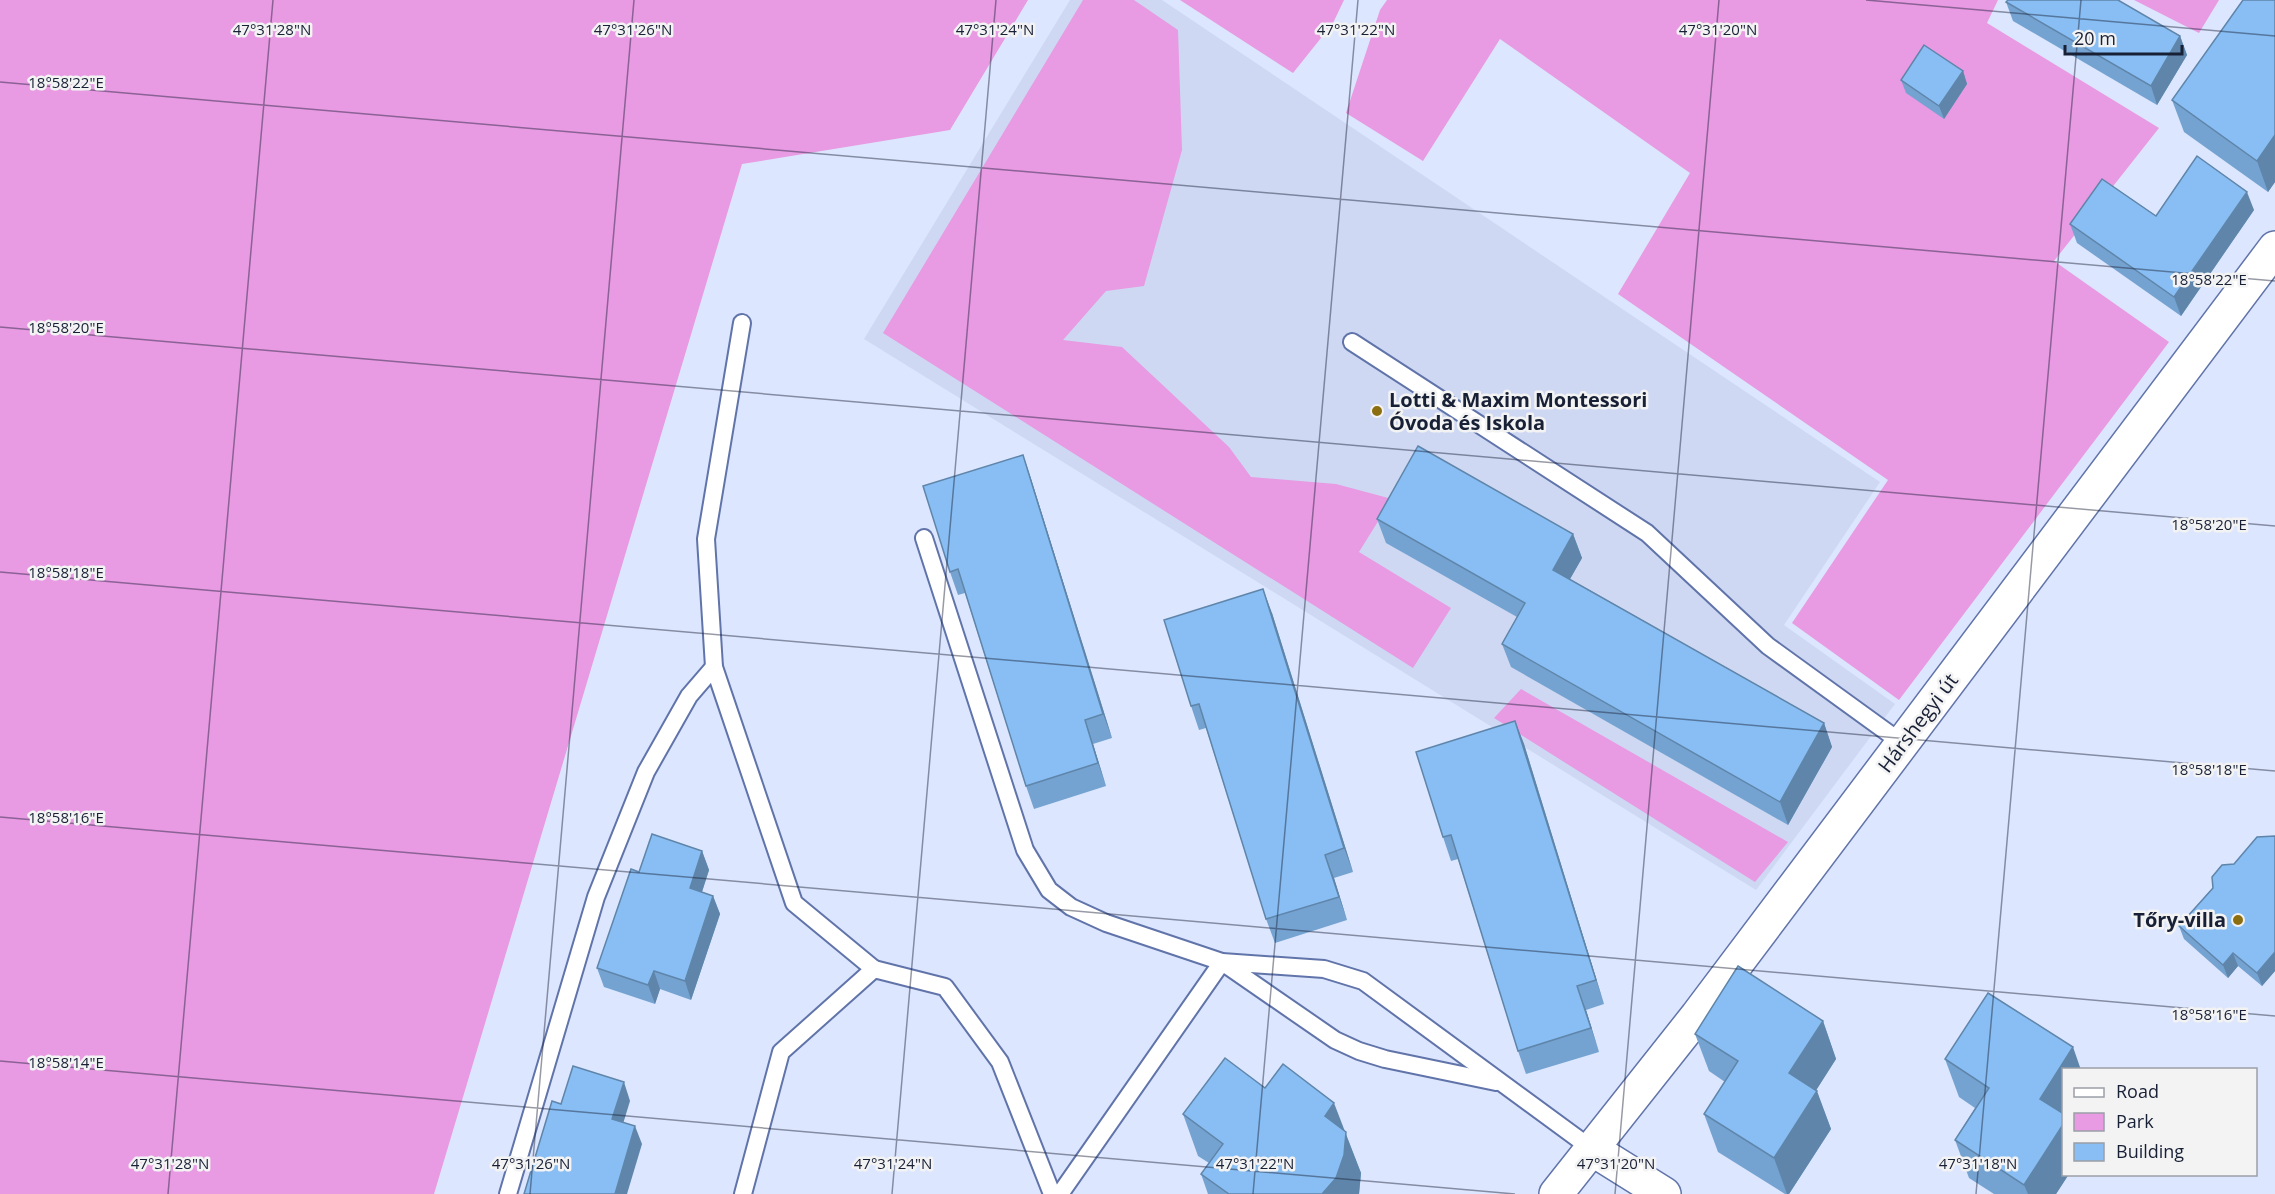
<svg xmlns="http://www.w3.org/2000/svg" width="2275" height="1194" viewBox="0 0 2275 1194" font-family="'Open Sans',sans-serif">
<rect width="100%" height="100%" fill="#dce6fe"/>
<path fill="#ced8f3" d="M1070,0H1162L1880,482L1784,625L1895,704L1756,890L864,339Z"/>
<g fill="#e89ae3">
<path d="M0,0H1028L950,130L742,164L434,1194H0Z"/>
<path d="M1083,0H1134L1178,30L1182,150L1144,286L1106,291L1063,340L1122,347L1229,447L1251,477L1336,484L1392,499L1359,552L1451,608L1413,668L883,333Z"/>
<path d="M1180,0H1344L1333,23L1293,73Z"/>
<path d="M1387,0H1998L1987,23L2159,128L2054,261L2169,342L1899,700L1792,623L1888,480L1618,294L1690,173L1500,39L1423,161L1346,113L1380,10Z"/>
<path d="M2134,0H2219L2199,33Z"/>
<path d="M1521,689L1788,842L1755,882L1494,718Z"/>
</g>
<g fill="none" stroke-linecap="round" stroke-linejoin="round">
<defs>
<g id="lane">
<path d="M742,323L706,539L714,667L794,903L874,969"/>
<path d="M1352,342L1647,533L1768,646L1902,743"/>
<path d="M924,538L1025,850L1049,890L1071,907L1106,923L1222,962L1324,969L1363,981L1592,1149"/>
<path d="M508,1194L596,897L646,772L689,696L714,667"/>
<path d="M743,1194L781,1052L874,969L945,987L1000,1062L1052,1194"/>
<path d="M1060,1194L1222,962L1335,1040L1359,1051L1385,1059L1496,1082"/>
</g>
<g id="street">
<path d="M1592,1149L1664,1194"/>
<path d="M1556,1194L1697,1016L2275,248"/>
</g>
</defs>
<use href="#lane" stroke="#6174aa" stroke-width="20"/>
<use href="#street" stroke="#6174aa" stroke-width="36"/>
<use href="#lane" stroke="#fff" stroke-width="16"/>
<use href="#street" stroke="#fff" stroke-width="33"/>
</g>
<g fill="#75a3d1">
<path d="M2275,0V182L2268,192L2184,132L2172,100Z"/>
<path d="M2006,2L2180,36L2187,55L2157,105L2013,21Z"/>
<path d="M1963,71L1967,84L1944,119L1906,93L1901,80Z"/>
<path d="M2254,210L2181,316L2077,243L2070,224L2156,216Z"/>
<path d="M1023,455L1031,479L1112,738L1093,744L1106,786L1034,809L1026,786L965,593L958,595L950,572Z"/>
<path d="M1377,519L1573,534L1582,558L1570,579L1824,723L1832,747L1788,825L1511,667L1502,644L1517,617L1386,543Z"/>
<path d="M1272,613L1353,872L1334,878L1347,920L1275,943L1266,919L1206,728L1199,730L1191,706Z"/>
<path d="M1515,721L1524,744L1604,1004L1586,1010L1599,1052L1526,1074L1518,1051L1458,859L1451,861L1443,837Z"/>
<path d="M2275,836V971L2262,986L2238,966L2228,978L2184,939L2179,926L2234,864Z"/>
<path d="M702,851L709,870L702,892L713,896L720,914L691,1000L660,989L655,1004L604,987L597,968L639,872Z"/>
<path d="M1823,1021L1836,1059L1816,1090L1831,1129L1789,1194H1785L1718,1152L1704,1114L1725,1082L1709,1071L1695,1034Z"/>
<path d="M1945,1059L2064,1070L2069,1174L2056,1194H1994L1969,1178L1955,1140L1975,1108L1959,1097Z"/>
<path d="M1265,1088L1344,1130L1361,1173L1359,1194H1208L1201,1174L1209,1163L1198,1156L1183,1114Z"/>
</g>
<g fill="#5f85aa">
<path d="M2180,36L2187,55L2157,105L2151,86Z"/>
<path d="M1963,71L1967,84L1944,119L1939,106Z"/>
<path d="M2275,135V182L2268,192L2257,161Z"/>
<path d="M2247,192L2254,210L2181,316L2174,297Z"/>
<path d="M1023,455L1031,479L1112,738L1103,714Z"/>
<path d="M1573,534L1582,558L1562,593L1553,570Z"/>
<path d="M1263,589L1272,613L1353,872L1344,848Z"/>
<path d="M1085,720L1093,744L1106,786L1098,763Z"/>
<path d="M1515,721L1524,744L1604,1004L1596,980Z"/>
<path d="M1824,723L1832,747L1788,825L1780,802Z"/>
<path d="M702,851L709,870L697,907L690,888Z"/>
<path d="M1325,855L1334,878L1347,920L1339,897Z"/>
<path d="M713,896L720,914L691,1000L685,981Z"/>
<path d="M2275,952V971L2262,986L2257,973Z"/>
<path d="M2233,953L2238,966L2228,978L2223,965Z"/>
<path d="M654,971L660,989L655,1004L648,985Z"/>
<path d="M1577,986L1586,1010L1599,1052Z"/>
<path d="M1823,1021L1836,1059L1803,1111L1789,1073Z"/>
<path d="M2073,1047L2081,1070H2064V1121L2040,1099Z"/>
<path d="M624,1082L630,1101L619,1137L612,1119Z"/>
<path d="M1817,1091L1831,1129L1789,1194H1787L1774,1158Z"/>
<path d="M1334,1103L1361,1173L1359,1194H1322L1325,1116Z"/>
<path d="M2064,1123V1174H2069L2056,1194H2028L2024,1185Z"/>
<path d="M635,1126L642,1144L627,1194H615Z"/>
</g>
<g fill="#88bef3" stroke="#5f85aa" stroke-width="1.5">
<path d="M2008,0H2118L2180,36L2151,86L2006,2Z"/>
<path d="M2243,0H2275V135L2257,161L2172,100Z"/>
<path d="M1924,45L1963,71L1939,106L1901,80Z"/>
<path d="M2197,156L2247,192L2174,297L2070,224L2102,179L2156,216Z"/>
<path d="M1418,446L1573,534L1553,570L1824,723L1780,802L1502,644L1525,603L1377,519Z"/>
<path d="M1023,455L1103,714L1085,720L1098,763L1026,786L958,569L950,572L923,486Z"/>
<path d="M1263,589L1344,848L1325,855L1339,897L1266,919L1199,704L1191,706L1164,620Z"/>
<path d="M1515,721L1596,980L1577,986L1591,1028L1518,1051L1451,835L1443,837L1416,752Z"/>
<path d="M652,834L702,851L690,888L713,896L685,981L654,971L648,985L597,968L631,869L639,872Z"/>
<path d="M2275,836V952L2257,973L2233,953L2223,965L2179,926L2213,888L2212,877L2222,865L2234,864L2257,837Z"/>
<path d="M1738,966L1823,1021L1789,1073L1817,1091L1774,1158L1704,1114L1738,1061L1695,1034Z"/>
<path d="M1988,993L2073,1047L2040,1099L2064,1114V1123L2024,1185L1955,1140L1989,1088L1945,1059Z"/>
<path d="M1225,1058L1265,1088L1283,1064L1334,1103L1325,1116L1346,1132L1344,1155L1336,1178L1322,1194H1229L1201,1174L1223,1144L1183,1114Z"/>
<path d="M573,1066L624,1082L612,1119L635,1126L615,1194H524L552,1101L561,1104Z"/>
</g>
<path fill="none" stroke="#182036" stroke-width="1.5" stroke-opacity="0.45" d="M1866,0L2275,36M0,82L2275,281M0,327L2275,526M0,572L2275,771M0,817L2275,1016M0,1061L1515,1194M168,1194L273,0M530,1194L634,0M892,1194L996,0M1253,1194L1358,0M1615,1194L1719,0M1976,1194L2081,0"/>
<g fill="#8c6e11" stroke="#f3f3f3" stroke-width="2">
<circle cx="1377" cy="411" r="6"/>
<circle cx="2238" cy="920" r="6"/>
</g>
<g text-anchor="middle" stroke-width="5" stroke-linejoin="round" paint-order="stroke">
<g font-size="20" font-weight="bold" fill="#182036" stroke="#f3f3f3" text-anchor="start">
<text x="1389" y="407">Lotti &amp; Maxim Montessori<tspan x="1389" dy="23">Óvoda és Iskola</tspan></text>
<text x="2226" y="927" text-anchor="end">Tőry-villa</text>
</g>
<g font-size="20" fill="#182036" stroke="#f3f3f3">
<text transform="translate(1918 723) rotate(-53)" y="7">Hárshegyi út</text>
</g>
</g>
<g font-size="15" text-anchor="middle" fill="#182036" stroke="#f3f3f3" stroke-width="5" stroke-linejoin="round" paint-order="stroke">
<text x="272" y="35">47°31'28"N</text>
<text x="633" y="35">47°31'26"N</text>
<text x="995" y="35">47°31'24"N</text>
<text x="1356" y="35">47°31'22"N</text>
<text x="1718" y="35">47°31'20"N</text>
<text x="66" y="88">18°58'22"E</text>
<text x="2209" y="285">18°58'22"E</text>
<text x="66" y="333">18°58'20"E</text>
<text x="2209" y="530">18°58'20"E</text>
<text x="66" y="578">18°58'18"E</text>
<text x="2209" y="775">18°58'18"E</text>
<text x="66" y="823">18°58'16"E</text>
<text x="2209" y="1020">18°58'16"E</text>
<text x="66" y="1068">18°58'14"E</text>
<text x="170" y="1169">47°31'28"N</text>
<text x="531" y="1169">47°31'26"N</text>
<text x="893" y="1169">47°31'24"N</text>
<text x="1255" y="1169">47°31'22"N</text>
<text x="1616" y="1169">47°31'20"N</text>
<text x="1978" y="1169">47°31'18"N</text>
</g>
<rect x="2062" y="1068" width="195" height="108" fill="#f3f3f3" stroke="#9b9fa7" stroke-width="1.5"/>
<rect x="2074" y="1088" width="30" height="9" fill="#ffffff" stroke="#9b9fa7" stroke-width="1.5"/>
<text x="2116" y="1098" font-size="18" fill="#182036">Road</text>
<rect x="2074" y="1113" width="30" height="18" fill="#e89ae3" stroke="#9b9fa7" stroke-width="1.5"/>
<text x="2116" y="1128" font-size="18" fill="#182036">Park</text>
<rect x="2074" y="1143" width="30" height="18" fill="#88bef3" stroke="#9b9fa7" stroke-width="1.5"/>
<text x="2116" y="1158" font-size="18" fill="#182036">Building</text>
<path d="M2065 45v9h117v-9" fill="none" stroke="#182036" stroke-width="3"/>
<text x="2074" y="45" font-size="18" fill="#182036" stroke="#f3f3f3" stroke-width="4.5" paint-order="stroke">20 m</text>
</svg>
